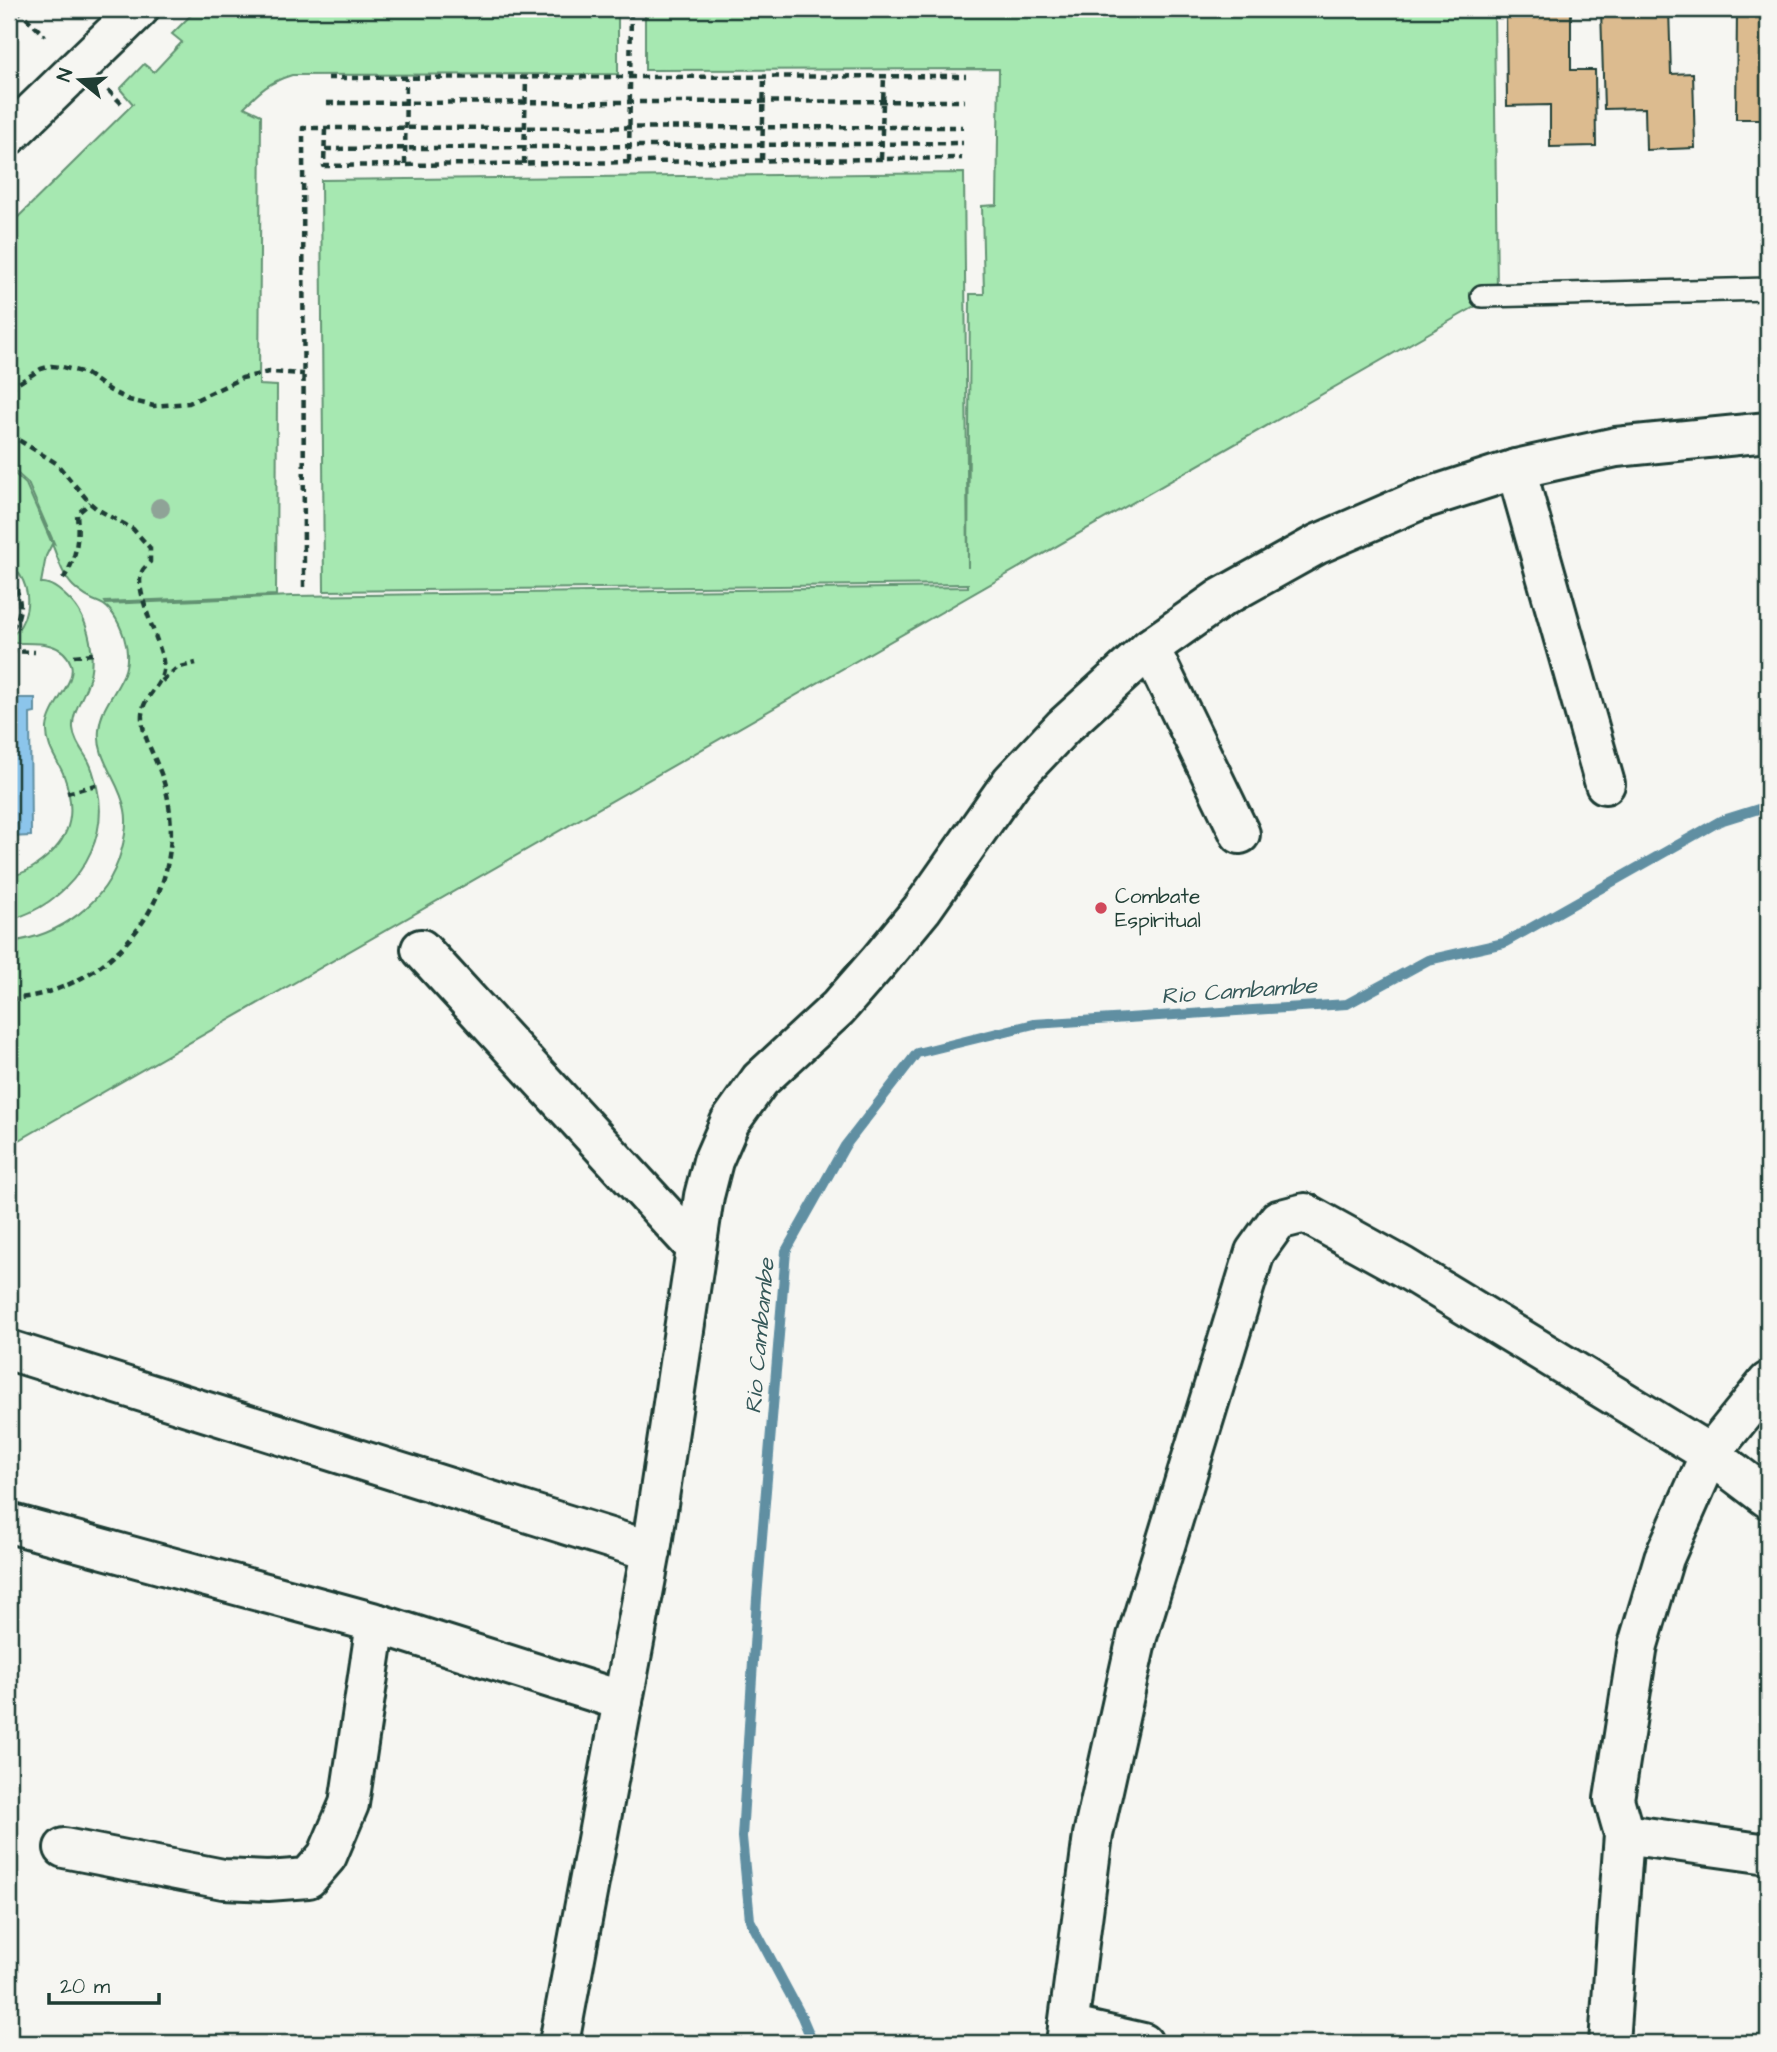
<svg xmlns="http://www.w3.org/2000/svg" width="1777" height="2052" viewBox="0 0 1777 2052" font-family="'Architects Daughter',sans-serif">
<rect width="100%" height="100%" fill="#f6f6f2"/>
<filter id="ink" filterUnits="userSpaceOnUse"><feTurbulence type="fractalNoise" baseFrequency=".0143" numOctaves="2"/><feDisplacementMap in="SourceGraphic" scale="14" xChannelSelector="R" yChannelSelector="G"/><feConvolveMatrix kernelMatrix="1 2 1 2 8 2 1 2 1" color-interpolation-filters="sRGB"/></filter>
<g filter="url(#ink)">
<path fill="#a6e8b1" stroke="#629272" stroke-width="2" d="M197,9H618V74L292,75C269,82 260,91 244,107L261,115L259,385L277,386L276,595L105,602L106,604L292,596L968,587V584L324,591L321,180L964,173L968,568L970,294H984L982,206L997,205L999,69L645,70V9H1494L1497,294L9,1146V942C60,936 107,903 121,852C125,838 128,824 125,810C120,781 96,760 99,730C102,693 138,681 124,637C120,625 112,608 100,603C89,599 82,595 73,586C62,575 58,558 52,544L46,556L41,583C50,582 61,591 68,598C90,618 98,660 86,688C81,701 72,713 73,728C74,741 83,751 89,762C93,770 95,779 97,787C112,848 66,905 9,920V876C26,874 38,865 51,853C75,830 74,803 63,773C56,758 46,746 47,728C49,705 77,682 71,664C62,638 30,644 9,643V638C28,624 33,596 20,575C17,571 12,566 9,562V469L26,484L51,541L54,543L28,483L9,466V226L133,104L120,89L144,64L154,72L182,42L172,34Z"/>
<path fill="#8cc5eb" stroke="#608fa2" stroke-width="2" d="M9,698H35V713L30,714L31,836L9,837Z"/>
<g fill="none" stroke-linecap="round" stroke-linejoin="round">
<path stroke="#608fa2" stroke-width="10" d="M813,2043L802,2017L750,1920L742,1837L757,1598L786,1251L845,1146L917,1053L1034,1024L1347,1004L1428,960L1504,943L1720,821L1768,806"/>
</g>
<g fill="#dcbb8f" stroke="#1f3d34" stroke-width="2">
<path d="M1506,9H1571V70H1595L1596,146L1550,147V105L1507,106Z"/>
<path d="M1601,9H1669L1671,74L1693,73L1695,148L1646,150L1645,108L1604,109Z"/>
<path d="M1737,9H1768V119H1736Z"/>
</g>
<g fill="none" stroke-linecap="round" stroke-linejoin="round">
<defs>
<path id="service" d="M1482,296L1768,289"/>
<g id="minor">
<path d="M9,135L139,9"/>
<path d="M1516,469L1605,784"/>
<path d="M1150,648L1240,834"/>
<path d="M421,949L696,1248"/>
<path d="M9,1350L651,1551"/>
<path d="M9,1523L376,1623L623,1701"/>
<path d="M1624,1834L1768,1854"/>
<path d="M64,1848L223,1879L268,1881L308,1878L327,1856L349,1804L376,1623"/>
<path d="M1068,2026L1143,2043"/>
<path d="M1066,2043L1093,1835L1137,1637L1255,1252L1278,1220L1305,1213L1403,1267L1710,1454L1768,1498"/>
<path d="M1609,2043L1624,1834L1614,1799L1638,1645L1664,1558L1710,1454L1768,1382"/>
</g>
<path id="tertiary" d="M559,2043L651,1551L704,1196L713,1161L730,1122L760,1080L838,1008L880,960L922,909L1012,781L1063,727L1150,648L1221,598L1318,544L1417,501L1516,469L1616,447L1768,432"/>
</defs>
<use href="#service" stroke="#1f3d34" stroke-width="26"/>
<use href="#minor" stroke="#1f3d34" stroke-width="44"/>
<use href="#tertiary" stroke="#1f3d34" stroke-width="44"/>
<g stroke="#1f3d34" stroke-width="4.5" stroke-dasharray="7 5" stroke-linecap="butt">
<path d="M17,9L45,36"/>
<path d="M328,78L966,76"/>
<path d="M108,90L121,103"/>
<path d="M327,103L965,101"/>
<path d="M325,129L324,166L962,158"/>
<path d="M325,149L963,143"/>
<path d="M881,159L884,76"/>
<path d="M762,160L764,77"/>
<path d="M629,162L631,9"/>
<path d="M524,164L526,78"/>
<path d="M405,165L406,78"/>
<path d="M9,389L41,369L51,366L62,367L85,373L109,390L129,400L154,406L189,403L242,378L269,372L304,374"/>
<path d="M9,434L56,463L90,503L97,509L133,529L150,548V562C147,566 142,569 141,574C135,591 159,640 163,661C167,687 140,694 142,719C143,735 151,749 157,764C164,779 169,799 170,815C180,910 102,994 9,999"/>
<path d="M9,578C23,595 24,616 9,632"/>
<path d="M63,579C77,559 79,538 77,514L90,503"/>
<path d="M304,587L303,128L963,127"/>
<path d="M9,651L35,652"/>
<path d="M74,656L94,654"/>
<path d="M162,681L177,668L196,663"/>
<path d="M67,793L96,785"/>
</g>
<use href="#service" stroke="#f6f6f2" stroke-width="21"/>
<use href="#minor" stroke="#f6f6f2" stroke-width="38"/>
<use href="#tertiary" stroke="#f6f6f2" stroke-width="38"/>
</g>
<circle fill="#8fa397" cx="160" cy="508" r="10"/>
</g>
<circle fill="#d1495b" stroke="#f6f6f2" stroke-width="2.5" cx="1101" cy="908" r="7"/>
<g text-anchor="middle" stroke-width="5" stroke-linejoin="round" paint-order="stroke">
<g font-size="21" fill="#1f3d34" stroke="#f6f6f2" text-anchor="start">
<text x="1115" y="903">Combate<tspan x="1115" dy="24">Espiritual</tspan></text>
</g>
<g font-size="23" font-style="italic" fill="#355859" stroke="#f6f6f2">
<text transform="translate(1239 990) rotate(-4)" y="8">Rio Cambambe</text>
<text transform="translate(759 1336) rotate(-85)" y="8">Rio Cambambe</text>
</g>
</g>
<rect width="1777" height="2052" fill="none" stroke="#f6f6f2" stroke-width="35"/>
<rect x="18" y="18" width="1742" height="2017" fill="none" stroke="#1f3d34" stroke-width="2.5" filter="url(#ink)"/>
<g transform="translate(80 80) rotate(288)" stroke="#f6f6f2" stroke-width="5" paint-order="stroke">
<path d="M0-5L12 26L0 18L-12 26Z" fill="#1f3d34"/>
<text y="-10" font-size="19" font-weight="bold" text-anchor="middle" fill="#1f3d34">N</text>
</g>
<path d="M49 1993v10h110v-10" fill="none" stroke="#1f3d34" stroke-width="3.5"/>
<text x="60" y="1993" font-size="21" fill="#1f3d34" stroke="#f6f6f2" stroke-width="5" paint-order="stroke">20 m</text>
</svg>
